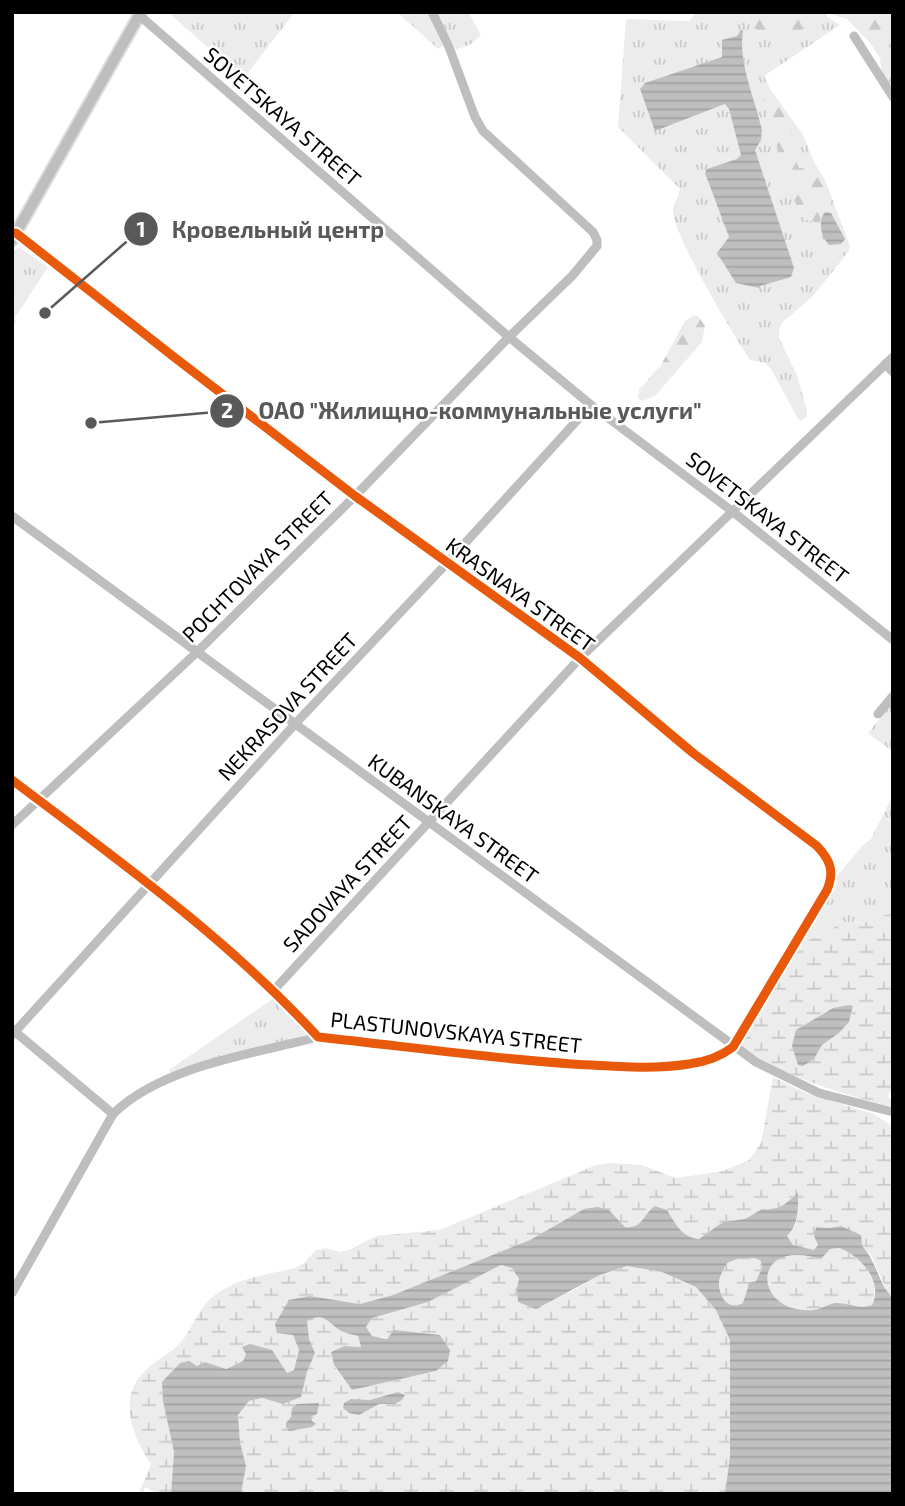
<svg xmlns="http://www.w3.org/2000/svg" width="905" height="1506" viewBox="0 0 905 1506" font-family="'Exo 2',sans-serif">
<defs>
<pattern id="grass-tufts" width="24" height="20" patternUnits="userSpaceOnUse" patternTransform="scale(1.75)"><rect width="24" height="20" fill="#ececec"/><path d="M3 7l-1-3M5 7V3M7 7l1-3M15 17l-1-3M17 17v-4M19 17l1-3" fill="none" stroke="#c9c9c9"/></pattern>
<pattern id="forest-firs" width="22" height="20" patternUnits="userSpaceOnUse" patternTransform="scale(1.75)"><rect width="22" height="20" fill="#ececec"/><path d="M5 1l3.5 6h-7zM16 11l3.5 6h-7z" fill="#c9c9c9"/></pattern>
<pattern id="wetland-marsh" width="20" height="14" patternUnits="userSpaceOnUse" patternTransform="scale(1.75)"><rect width="20" height="14" fill="#ececec"/><path d="M1 5h8M5 5V1M11 12h8M15 12V8" fill="none" stroke="#c9c9c9"/></pattern>
<pattern id="water-rules" width="6" height="5" patternUnits="userSpaceOnUse" patternTransform="scale(1.75)"><rect width="6" height="5" fill="#bfbfbf"/><path d="M0 2.5h6" fill="none" stroke="#a2a2a2"/></pattern>
</defs>
<rect width="100%" height="100%" fill="#fff"/>
<g fill="url(#grass-tufts)">
<path d="M168,12H295L243,79Z"/>
<path d="M397,12H427L443,46L438,49Z"/>
<path d="M437,12H468L481,35L471,44L456,50Z"/>
<path d="M697,12H825L827,17L840,25L764,76L771,90L803,135L814,162L825,180L850,246L848,252L813,296L782,323L779,330V338L797,375L807,411V416L801,421L798,419L771,369L765,363L750,360C734,335 672,235 673,209C674,203 679,196 680,189L618,127L626,19L689,21Z"/>
<path d="M20,248L48,267L14,319L16,321L12,327V253L15,249Z"/>
<path d="M893,702V752L868,733Z"/>
<path d="M893,795V912L864,923L840,922L828,933L800,943L832,892L836,877L863,845L871,839Z"/>
<path d="M277,996L308,1033L307,1035L171,1075L169,1070Z"/>
</g>
<g fill="url(#forest-firs)">
<path d="M784,12H818L825,18C810,33 774,35 755,29L753,24L758,19Z"/>
<path d="M825,12H893V90L882,74L880,58L871,44L847,19Z"/>
<path d="M767,97C784,105 792,128 795,146L792,151L799,168H809L810,165L824,184L833,209L821,217L820,223L806,220L801,215L779,166L776,138L768,125L764,99Z"/>
<path d="M694,315L699,317L705,326L702,342L655,396L642,401L638,398L639,389C648,383 651,373 660,367L685,321Z"/>
</g>
<g fill="url(#wetland-marsh)" fill-rule="evenodd">
<path d="M893,912V1085L888,1096L893,1103V1107C839,1094 789,1078 742,1048V1041L800,943L828,933L840,922L864,923ZM849,1005L853,1006L849,1022L839,1033L822,1045L814,1059L796,1030L833,1008Z"/>
<path d="M773,1077L806,1093L874,1114L893,1127V1298L888,1293L871,1255L841,1226L829,1228L816,1227L818,1245L814,1250L793,1245L787,1236C799,1226 800,1211 793,1198C785,1209 775,1210 762,1209L745,1219L723,1222L699,1239C681,1237 676,1224 667,1210L656,1206C643,1214 643,1229 625,1227L609,1210L557,1226L530,1240L393,1295L360,1304L310,1296L293,1335L299,1350L295,1370L287,1373L280,1363L246,1354L243,1361L225,1369L205,1362L163,1401L174,1452L171,1494H157L145,1487L143,1494H139C142,1483 148,1475 151,1464C131,1434 116,1394 149,1367C158,1359 170,1354 179,1344C192,1331 196,1313 209,1300C232,1278 266,1275 295,1268L304,1263L316,1250L326,1248L340,1252L349,1250L376,1236L440,1230L596,1165L611,1163L641,1165L676,1178L723,1171L749,1160L761,1143Z"/>
<path d="M839,1248C860,1255 883,1282 872,1305C859,1310 848,1302 835,1303C828,1304 821,1309 814,1310C753,1315 747,1237 821,1259L830,1249Z"/>
<path d="M740,1258H755L761,1261C763,1273 757,1281 747,1287L743,1303C729,1310 721,1300 719,1286C718,1278 723,1270 727,1263Z"/>
<path d="M501,1265L512,1268L519,1280L517,1288L569,1293L600,1275L627,1266L662,1272L696,1287L716,1310L730,1339V1456L725,1494H241L246,1466L240,1442L238,1415L248,1401L262,1398L283,1404L301,1396L307,1372L315,1353L309,1339L306,1321C324,1311 328,1322 341,1331C346,1333 353,1335 358,1336L361,1347L344,1346L331,1352L334,1366L352,1390L436,1371L440,1335C417,1334 394,1340 372,1336L366,1327L372,1318L428,1302Z"/>
</g>
<g fill="url(#water-rules)" fill-rule="evenodd">
<path d="M741,30L743,31C738,64 755,98 762,130L761,140L755,150L794,268L791,277L760,286L759,288L736,283L717,253L729,237L705,173L707,169L737,159L741,155L729,109L725,104L722,105L655,131L640,89L645,83L722,57V40L737,36Z"/>
<path d="M827,212L831,213L845,239L841,244L829,245C821,235 818,224 824,213Z"/>
<path d="M849,1005L853,1006L849,1022L839,1033L822,1045L814,1059L803,1066L798,1065L792,1046L796,1030L833,1008Z"/>
<path d="M798,1193C798,1208 799,1225 787,1236L793,1245L814,1250L818,1245L814,1236L816,1227L829,1228L841,1226L861,1235L862,1246C877,1261 878,1284 893,1298V1494H725L730,1456V1340L716,1310L696,1287L662,1272L627,1266L600,1275L536,1309L518,1302L517,1288L519,1279L512,1268L501,1265L428,1302L372,1318L366,1327L372,1336L387,1339L394,1330L440,1335L450,1350L448,1361L436,1371L352,1390L334,1365L331,1352L344,1346L361,1347L358,1336C353,1335 346,1333 341,1331C328,1323 324,1311 307,1321L309,1339L315,1353L307,1372L301,1397L283,1404L262,1398L249,1401L238,1415L240,1442L246,1466L241,1494H171L174,1452L163,1401L162,1382L180,1363L189,1361L197,1366L205,1362L226,1369L243,1361L246,1354L242,1347L250,1344L272,1350L287,1373L294,1370L299,1350L293,1335L277,1333L275,1324L289,1300L310,1296L360,1304L393,1295L530,1240L584,1209L598,1207L609,1210L625,1227C643,1229 643,1214 655,1206L667,1210C676,1224 681,1237 699,1239L723,1222L745,1219L762,1209C780,1211 785,1204 798,1193ZM839,1248C860,1255 884,1282 872,1305C859,1310 848,1302 835,1303C828,1304 821,1309 814,1310C753,1315 748,1237 821,1259L830,1249ZM740,1258H755L761,1261L762,1268L756,1281L749,1283L743,1303C729,1310 721,1300 719,1286C718,1278 723,1270 727,1263Z"/>
<path d="M398,1392L405,1395L402,1400L395,1404H379L359,1415L349,1413L343,1408L344,1403L351,1399L370,1400Z"/>
<path d="M319,1403L317,1414L311,1417L312,1421L316,1424L312,1427L289,1431L286,1427V1423L291,1417L292,1408L297,1404Z"/>
</g>
<g fill="none" stroke-linecap="round" stroke-linejoin="round">
<defs>
<path id="major" d="M12,240L141,12"/>
</defs>
<use href="#major" stroke="#dbdbdb" stroke-width="14"/>
<g stroke="#bebebe" stroke-width="9">
<path d="M139,15L509,337L591,405L732,511L893,640"/>
<path d="M854,36L893,97"/>
<path d="M12,233H16L174,357L355,496L580,658L693,753L817,846C830,860 835,871 827,890L733,1047C720,1057 705,1062 689,1064C651,1070 611,1066 572,1064C487,1058 402,1046 318,1037C228,939 118,860 12,780"/>
<path d="M885,364L893,372"/>
<path d="M12,516L756,1062L819,1093L893,1112"/>
<path d="M878,714L893,696"/>
<path d="M12,825L196,653L355,496L509,337L572,276L597,246V240L593,232L483,131L475,117L449,47L432,12"/>
<path d="M274,990L580,658L893,357"/>
<path d="M13,1030L113,1114"/>
<path d="M12,1035L295,724L447,563L591,405"/>
<path d="M12,1293L113,1114C162,1066 253,1054 318,1037"/>
</g>
<use href="#major" stroke="#bebebe" stroke-width="10"/>
<defs>
<path id="cycleway" d="M12,233H16L174,357L355,496L580,658L693,753L817,846C830,860 835,871 827,890L733,1047C720,1057 705,1062 689,1064C651,1070 611,1066 572,1064C487,1058 402,1046 318,1037C228,939 118,860 12,780"/>
</defs>
<use href="#cycleway" stroke="#fff" stroke-width="13"/>
<use href="#cycleway" stroke="#e8590c" stroke-width="9"/>
</g>
<g text-anchor="middle" stroke-width="5" stroke-linejoin="round" paint-order="stroke">
<g font-size="21" fill="#000" stroke="#fff">
<text transform="translate(282 117) rotate(41)" y="7">SOVETSKAYA STREET</text>
<text transform="translate(767 518) rotate(38)" y="7">SOVETSKAYA STREET</text>
<text transform="translate(258 567) rotate(-45)" y="7">POCHTOVAYA STREET</text>
<text transform="translate(520 595) rotate(36)" y="7">KRASNAYA STREET</text>
<text transform="translate(288 707) rotate(-47)" y="7">NEKRASOVA STREET</text>
<text transform="translate(453 819) rotate(36)" y="7">KUBANSKAYA STREET</text>
<text transform="translate(348 884) rotate(-47)" y="7">SADOVAYA STREET</text>
<text transform="translate(456 1033) rotate(6)" y="7">PLASTUNOVSKAYA STREET</text>
</g>
</g>
<path fill="none" stroke="#595959" stroke-width="2.5" d="M45 313L141 229M91 423L227 411"/>
<g fill="#595959" stroke="#fff" stroke-width="2.5">
<circle cx="45" cy="313" r="7"/>
<circle cx="91" cy="423" r="7"/>
<circle cx="141" cy="229" r="18"/>
<circle cx="227" cy="411" r="18"/>
</g>
<g font-size="21" text-anchor="middle" font-weight="bold" fill="#fff">
<text x="141" y="237">1</text>
<text x="227" y="418">2</text>
</g>
<g font-size="23" text-anchor="middle" font-weight="bold" fill="#595959" stroke="#fff" stroke-width="5" stroke-linejoin="round" paint-order="stroke">
<text x="278" y="238">Кровельный центр</text>
<text x="480" y="419">ОАО "Жилищно-коммунальные услуги"</text>
</g>
<rect width="905" height="1506" fill="none" stroke="#000000" stroke-width="28"/>
</svg>
